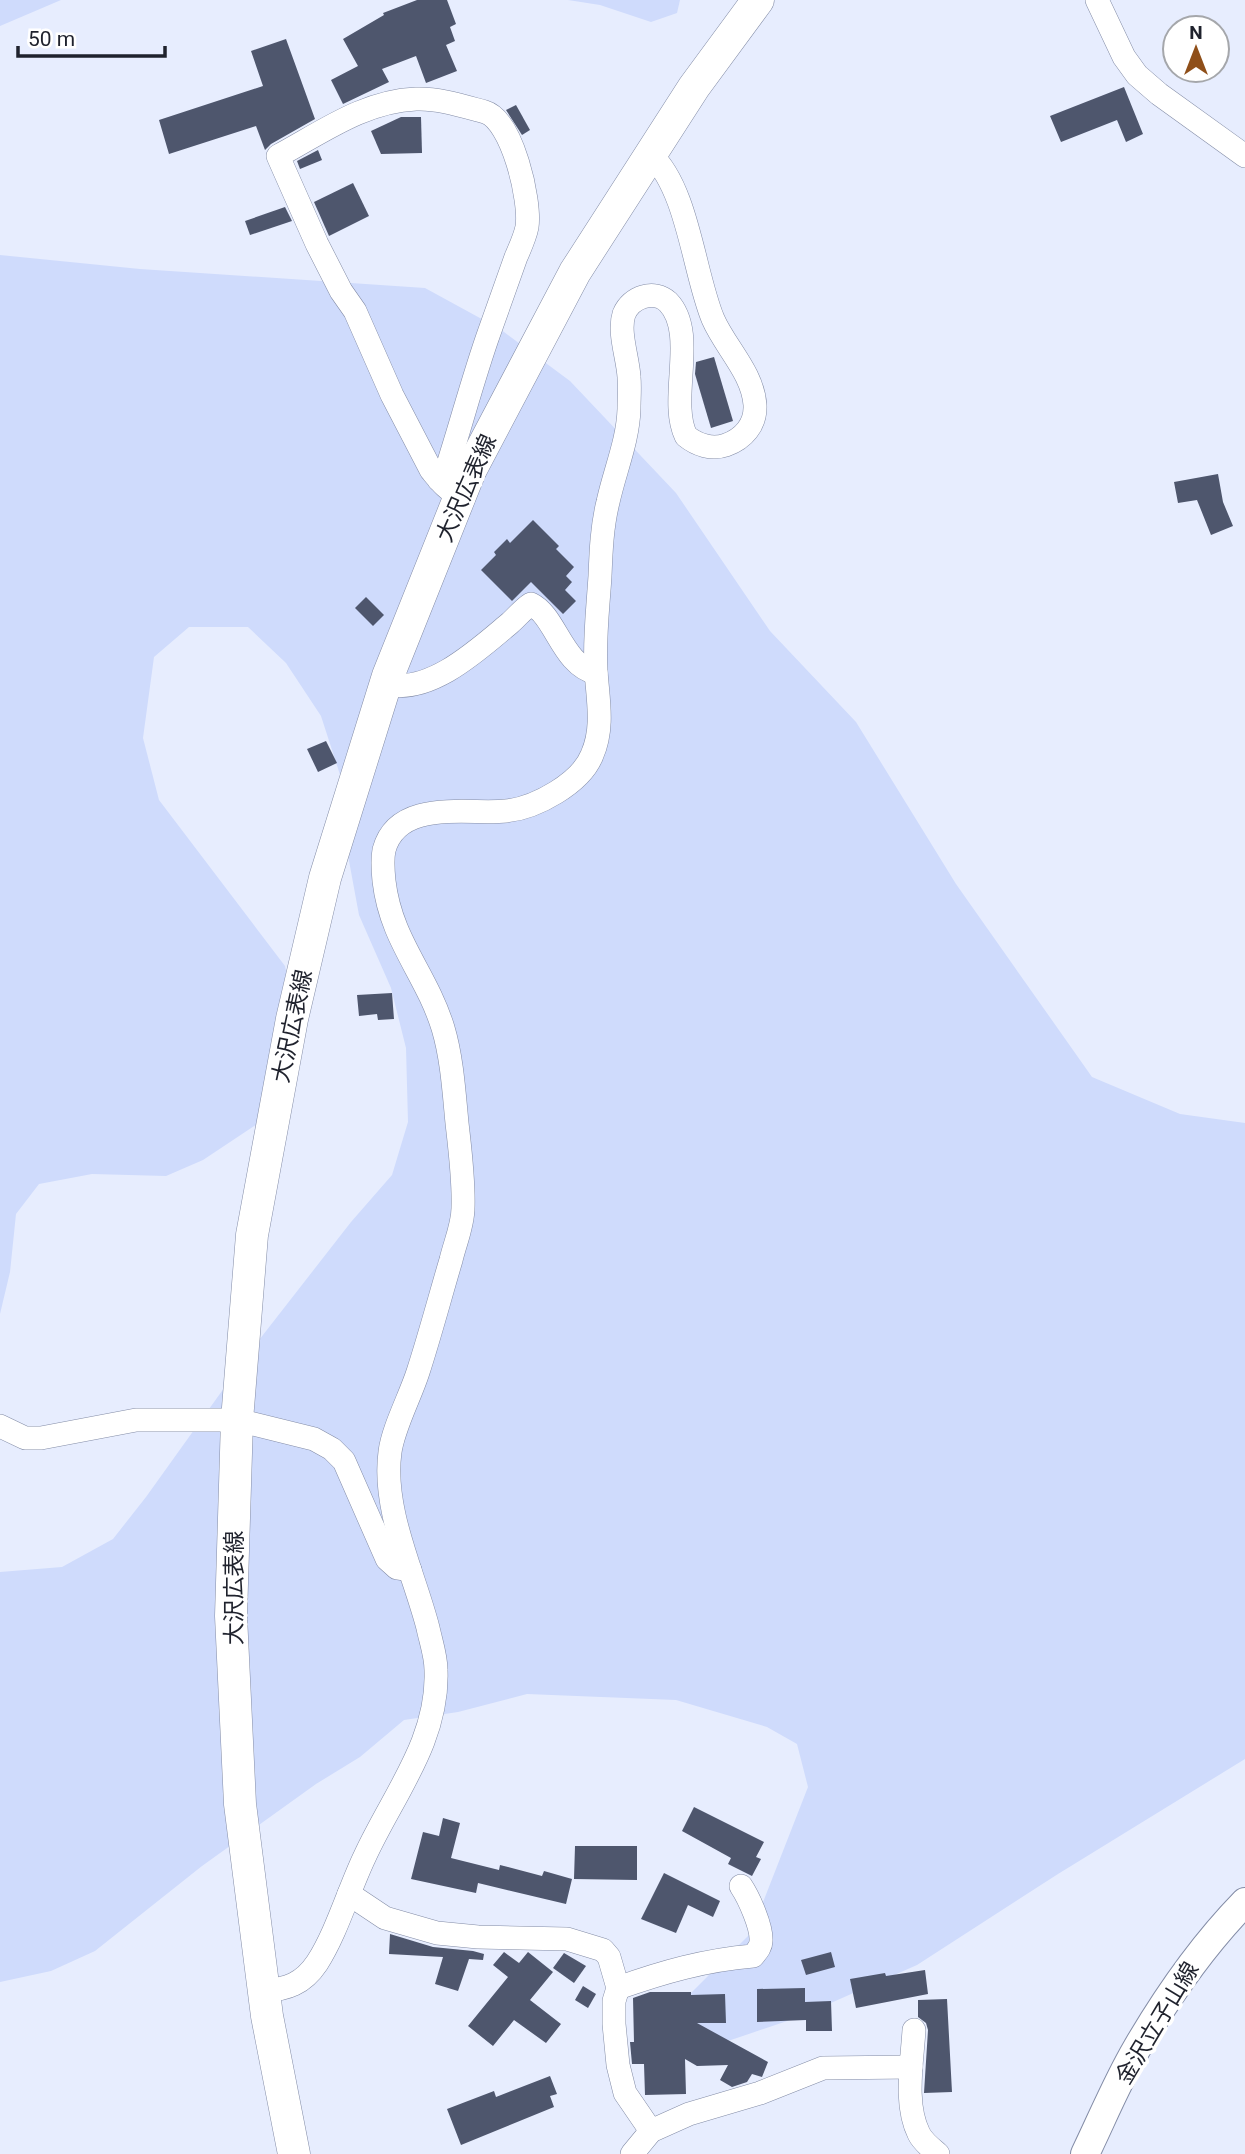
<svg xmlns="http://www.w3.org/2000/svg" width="1245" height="2154" viewBox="0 0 1245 2154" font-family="Roboto,'Noto Sans JP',sans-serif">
<rect width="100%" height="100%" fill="#e7edfe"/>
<g fill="#cfdbfc">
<path d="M0,0H61L0,26Z"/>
<path d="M568,0H680L677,13L651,22L600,5Z"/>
<path d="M0,255L140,269L425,288L500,329L570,381L676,493L770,631L856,722L956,884L1092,1077L1180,1114L1245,1123V1759L1058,1874L917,1965L799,2017L728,2041L687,2044V1997L751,1933L808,1787L797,1744L767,1727L676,1700L527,1694L458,1712L404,1720L360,1757L316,1784L202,1866L95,1951L51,1971L0,1982V1572L62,1567L113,1539L146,1497L252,1349L351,1222L392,1175L408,1122L406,1048L391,988L359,915L347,850L344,787L321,716L286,663L248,627H189L154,657L143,738L159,800L285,966L297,1024L263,1120L203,1160L166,1176L92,1174L39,1184L16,1214L10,1272L0,1314Z"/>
</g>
<g fill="#4e566d">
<path d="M417,0H447L456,24L450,27L455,41L446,45L457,71L426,83L416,56L382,69L389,82L343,104L331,80L358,66L343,39L384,15L383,13Z"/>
<path d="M286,39L315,119L271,144L265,150L256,126L169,154L159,120L263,86L251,51Z"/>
<path d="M1124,87L1143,134L1126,142L1117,120L1061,142L1050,116Z"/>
<path d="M516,105L530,130L522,135L506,110Z"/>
<path d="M401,117H421L422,153L381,154L371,131Z"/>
<path d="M318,150L322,160L300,169L297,161Z"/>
<path d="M353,183L369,216L329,236L314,202Z"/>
<path d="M285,207L292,221L250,235L245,221Z"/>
<path d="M714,357L733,421L711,428L695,374L696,362Z"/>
<path d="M1218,474L1223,502L1233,526L1211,535L1197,500L1178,503L1174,482Z"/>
<path d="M533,520L559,546L556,549L574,567L566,576L572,582L565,590L576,601L563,614L531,582L512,601L481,570L496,555L494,552L507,539L510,543Z"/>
<path d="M366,597L384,615L373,626L355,608Z"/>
<path d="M326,741L337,763L318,772L307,749Z"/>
<path d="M392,993L394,1019L378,1020L377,1014L359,1016L357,995Z"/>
<path d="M694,1807L764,1842L756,1857L761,1859L752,1876L728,1864L731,1858L682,1831Z"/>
<path d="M443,1818L460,1823L451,1858L499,1870L500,1865L542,1876L544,1871L572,1879L566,1904L478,1883L476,1893L411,1879L423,1832L439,1836Z"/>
<path d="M575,1846H637V1880L574,1879Z"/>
<path d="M664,1873L720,1901L713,1917L688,1905L676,1933L641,1919Z"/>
<path d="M390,1934L433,1947L473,1951L484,1954L483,1960L469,1959L458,1991L435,1984L443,1957L389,1954Z"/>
<path d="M504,1952L519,1963L528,1952L553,1972L530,2000L561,2024L546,2043L514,2020L493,2046L468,2026L508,1977L493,1965Z"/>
<path d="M831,1952L835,1967L806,1975L801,1960Z"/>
<path d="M564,1953L586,1966L574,1983L553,1968Z"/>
<path d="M925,1970L928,1994L856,2008L850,1979L885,1973L886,1976Z"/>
<path d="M583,1986L596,1994L588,2008L575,2000Z"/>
<path d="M805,1988V2002L831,2001L832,2031H806V2020L757,2022V1989Z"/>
<path d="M650,1992H691V1995L725,1994L726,2023H697L768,2062L762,2077L752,2074L747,2082L732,2087L720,2080L728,2065L697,2066L685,2059L686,2094L645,2095L644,2064H632L630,2042H634L633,1998Z"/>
<path d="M947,1999L952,2092L924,2093L928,2030L926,2023L918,2017V2000Z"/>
<path d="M550,2076L557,2094L550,2096L554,2107L461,2145L447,2109L494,2091L496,2097Z"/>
</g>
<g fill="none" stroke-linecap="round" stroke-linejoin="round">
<defs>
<g id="minor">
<path d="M1097,0L1124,57L1137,75L1159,94L1245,156"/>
<path d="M439,480L446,471C461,425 473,378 489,333C498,307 507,282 516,257C520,248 525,237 527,227C531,200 512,120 485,112C463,106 438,98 416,99C364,101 321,133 278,156L317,244L341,291L355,311L392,395L431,470C441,482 447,490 460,496"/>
<path d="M386,684C430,695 479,649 510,623C517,617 523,609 531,604C556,616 562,665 596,673"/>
<path d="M0,1426L25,1438H41L136,1420H237L314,1439L332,1449L344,1461L387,1559L397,1568L410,1570"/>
<path d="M349,1894L385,1918L437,1933L478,1937L567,1939L603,1950L609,1957L618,1988L614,2001V2024L618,2065L625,2093L651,2131"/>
<path d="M618,1988C663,1972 705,1960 753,1956C757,1951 761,1947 761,1941C762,1927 749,1898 741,1886"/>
<path d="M264,1991C287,1989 303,1984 317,1963C337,1932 349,1889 365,1856C393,1795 439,1740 436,1670C436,1656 431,1642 428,1628C414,1573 382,1510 390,1452C393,1428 410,1397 418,1372C430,1335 440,1297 451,1260C455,1243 463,1225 463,1208C464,1180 460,1150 457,1123C454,1092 452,1058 443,1028C426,973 391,941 384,881C383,871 382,860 384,850C398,798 469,815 506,811C536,808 581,783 592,755C604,728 598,700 596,671C594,639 598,608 600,576C601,551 602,526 608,502C615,470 628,441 629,409C629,398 630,387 629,377C628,358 618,332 624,314C631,297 654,289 668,302C698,333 668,399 686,436C697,445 712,450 726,445C743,439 756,425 755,405C753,373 725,347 713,319C694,274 688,189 651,155"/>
<path d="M914,2030C912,2063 904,2104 919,2134C923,2142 931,2148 938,2154"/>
<path d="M632,2154L651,2131L689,2114L760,2093L823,2068L911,2067"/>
</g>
<path id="tertiary" d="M1085,2154C1102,2119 1117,2082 1137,2048C1168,1995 1202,1946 1245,1902"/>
<path id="secondary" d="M294,2154L267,2016L240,1804L231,1616L237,1420L252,1235L292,1019L325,878L388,676L470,471L575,272L694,87L758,0"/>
</defs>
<use href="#minor" stroke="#838ca6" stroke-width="24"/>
<use href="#tertiary" stroke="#838ca6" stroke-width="30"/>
<use href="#secondary" stroke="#838ca6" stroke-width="33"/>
<use href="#minor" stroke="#fff" stroke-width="23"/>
<use href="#tertiary" stroke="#fff" stroke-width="28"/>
<use href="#secondary" stroke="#fff" stroke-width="32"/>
</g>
<g text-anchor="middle" stroke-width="7" stroke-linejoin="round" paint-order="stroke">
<g font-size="23" fill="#1f222d" stroke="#fff">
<text transform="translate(466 488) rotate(-66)" y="8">大沢広表線</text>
<text transform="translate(292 1026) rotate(-78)" y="8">大沢広表線</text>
<text transform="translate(234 1588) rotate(-90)" y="8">大沢広表線</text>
<text transform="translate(1157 2023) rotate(-59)" y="8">金沢立子山線</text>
</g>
</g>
<g transform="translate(1196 49)"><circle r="33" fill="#ffffff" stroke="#a5a7ab" stroke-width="2"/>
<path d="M0-5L12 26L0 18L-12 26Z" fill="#8f4f19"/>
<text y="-10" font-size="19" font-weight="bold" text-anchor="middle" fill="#1f222d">N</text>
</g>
<path d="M18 46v10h147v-10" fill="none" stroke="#1f222d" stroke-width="3.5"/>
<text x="28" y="46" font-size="21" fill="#1f222d" stroke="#ffffff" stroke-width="5" paint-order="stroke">50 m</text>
</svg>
